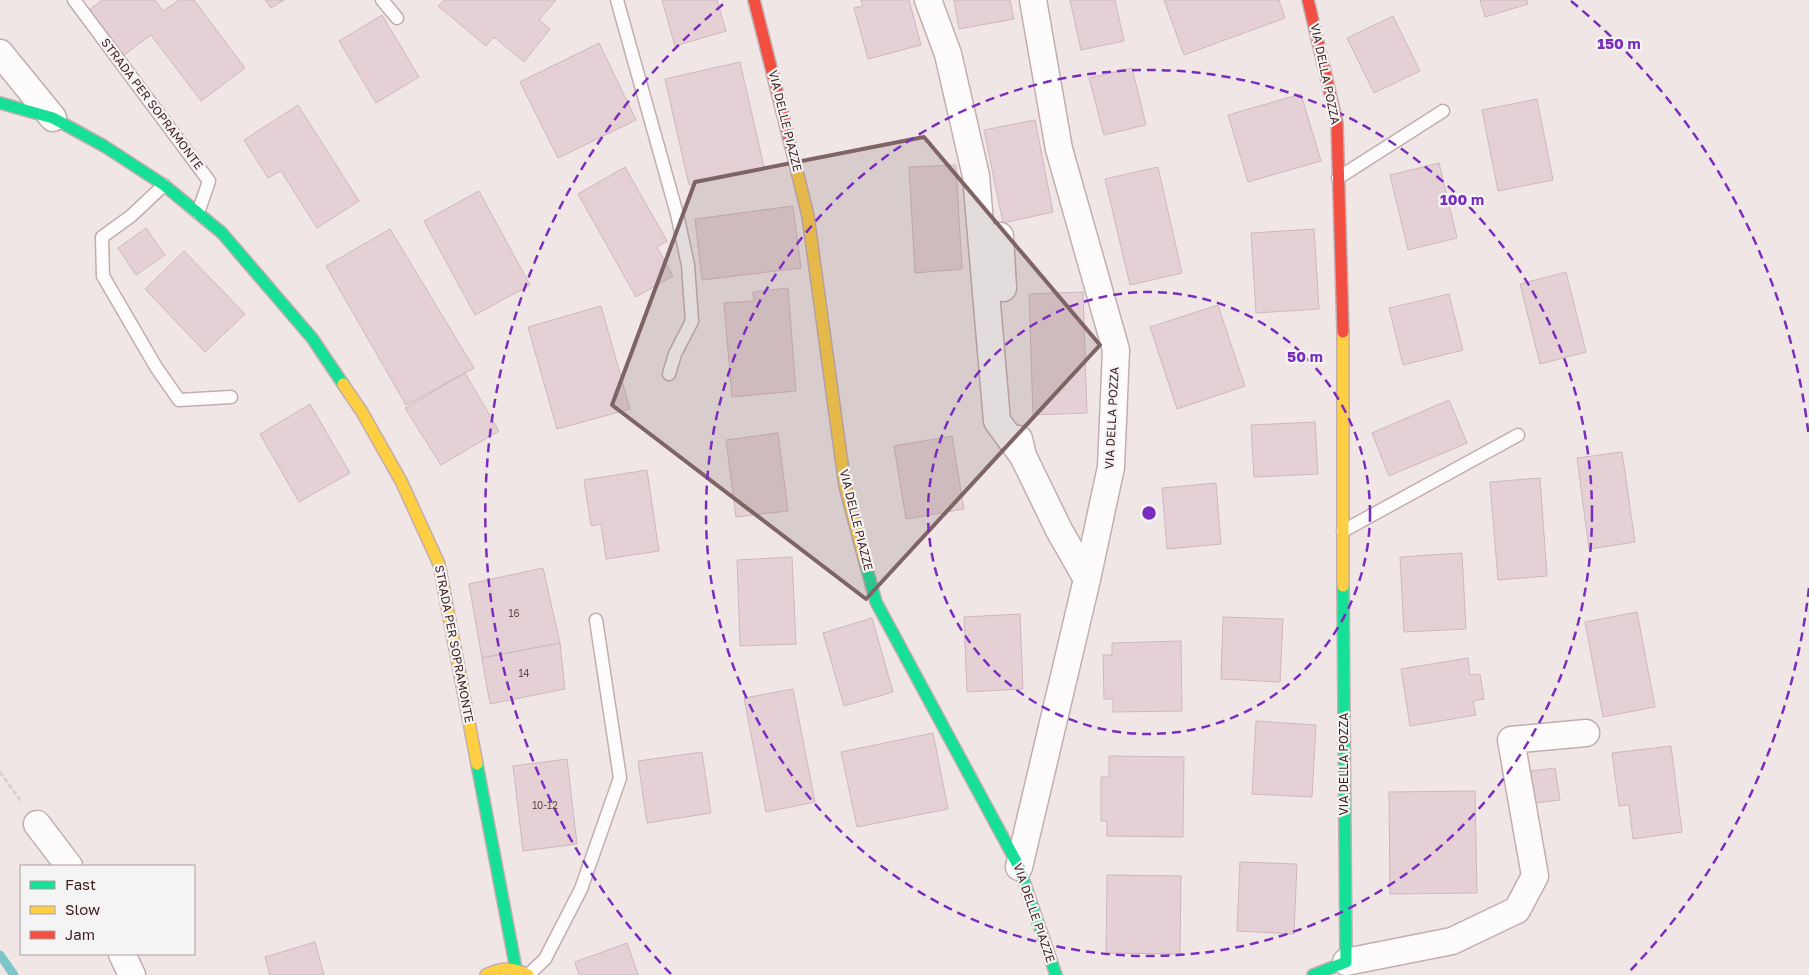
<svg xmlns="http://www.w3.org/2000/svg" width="1809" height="975" viewBox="0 0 1809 975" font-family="'Golos Text',sans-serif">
<rect width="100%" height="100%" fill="#f1e6e6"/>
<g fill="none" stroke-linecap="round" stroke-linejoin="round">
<path stroke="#7cc6c9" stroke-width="9" d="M0,955L14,975"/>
</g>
<g fill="#e4d0d5" stroke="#cdb8bd">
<path d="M102,0H155L163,11L179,0H194L245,68L201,101L151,35L124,55L89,10Z"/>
<path d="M265,0H284L271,8Z"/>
<path d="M444,0H556L539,20L550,29L524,62L494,37L486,46L438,6Z"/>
<path d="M662,0H717L726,31L675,46Z"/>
<path d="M861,0H909L921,45L868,59L854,8L863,6Z"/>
<path d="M954,0H1010L1014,19L959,29Z"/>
<path d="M1070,0H1115L1124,41L1081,50Z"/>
<path d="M1164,0H1279L1285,18L1184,55Z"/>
<path d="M1480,0H1527L1528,4L1485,17Z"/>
<path d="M382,15L419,77L376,103L339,41Z"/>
<path d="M1393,16L1420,71L1374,93L1347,38Z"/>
<path d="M599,43L636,120L558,158L520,82Z"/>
<path d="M740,62L764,167L689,185L665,79Z"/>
<path d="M1132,68L1146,125L1104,135L1089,78Z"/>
<path d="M1301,94L1321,161L1248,182L1228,115Z"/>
<path d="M1537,99L1553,180L1498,191L1482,110Z"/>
<path d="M298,105L359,201L317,228L281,171L268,178L244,140Z"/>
<path d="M1035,120L1053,212L1003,223L984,130Z"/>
<path d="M1439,163L1457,238L1408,250L1390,175Z"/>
<path d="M956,165L962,269L915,273L909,167Z"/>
<path d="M625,167L667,241L657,247L673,276L636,297L578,194Z"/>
<path d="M1158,167L1182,273L1130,285L1105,179Z"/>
<path d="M479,191L530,285L475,315L424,221Z"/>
<path d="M793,206L801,268L702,280L695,219Z"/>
<path d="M146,228L165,255L136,275L118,248Z"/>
<path d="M390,229L474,368L406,405L326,266Z"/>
<path d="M1314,229L1319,309L1256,313L1251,233Z"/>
<path d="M184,251L245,314L205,352L145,289Z"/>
<path d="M1566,272L1586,352L1540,364L1520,284Z"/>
<path d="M788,288L796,391L732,397L724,303L754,301L753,292Z"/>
<path d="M1083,292L1087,413L1033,415L1029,294Z"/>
<path d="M1449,294L1463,350L1403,365L1389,308Z"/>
<path d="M1218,305L1245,386L1177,409L1150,327Z"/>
<path d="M601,306L630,409L557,429L528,327Z"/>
<path d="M465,373L499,431L441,465L405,408Z"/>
<path d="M1449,400L1467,443L1389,476L1372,433Z"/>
<path d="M310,404L350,473L299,502L260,434Z"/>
<path d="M1315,422L1318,474L1254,477L1251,425Z"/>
<path d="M778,433L788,511L736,517L726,440Z"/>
<path d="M952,436L964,509L906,519L894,446Z"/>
<path d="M1622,452L1635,542L1589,549L1577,458Z"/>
<path d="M647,470L659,551L606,559L601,524L591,526L584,480Z"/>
<path d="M1540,478L1547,576L1498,580L1490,482Z"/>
<path d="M1216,483L1221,544L1167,549L1162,488Z"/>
<path d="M1462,553L1466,629L1404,632L1400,557Z"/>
<path d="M792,557L796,644L740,646L737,560Z"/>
<path d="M543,568L560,643L482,658L469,584Z"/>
<path d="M1637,612L1655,707L1603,717L1585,622Z"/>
<path d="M1020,614L1023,689L967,692L964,617Z"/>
<path d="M1223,617L1283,619L1280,682L1221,679Z"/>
<path d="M872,618L893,692L844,706L823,633Z"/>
<path d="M1181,641L1182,711L1113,712V699H1104L1103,655H1112V643Z"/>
<path d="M560,643L565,689L490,704L482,658Z"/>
<path d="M1468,658L1470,675L1480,674L1484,699L1473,701L1476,715L1410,726L1401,669Z"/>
<path d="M793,689L815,802L766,812L744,698Z"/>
<path d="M1256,721L1316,725L1312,797L1252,794Z"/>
<path d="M933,733L948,809L857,827L841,752Z"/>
<path d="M1671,746L1682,832L1633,839L1629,805L1619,806L1612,753Z"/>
<path d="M702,752L711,813L647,823L638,761Z"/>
<path d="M1109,756L1184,757L1183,837L1107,836V821H1101V777H1109Z"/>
<path d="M567,759L577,844L523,851L513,766Z"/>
<path d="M1555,768L1560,800L1535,803L1531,771Z"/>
<path d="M1475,791L1477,893L1390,894L1389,792Z"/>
<path d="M1240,862L1297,864L1294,934L1237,931Z"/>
<path d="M1107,875L1181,876L1180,954L1106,953Z"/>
<path d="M315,942L324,975H270L265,957Z"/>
<path d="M627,943L638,975H579L575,962Z"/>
</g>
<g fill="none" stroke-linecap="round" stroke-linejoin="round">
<defs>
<g id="lane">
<path d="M74,0L209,181L198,213"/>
<path d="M382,0L397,18"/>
<path d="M617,0L677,214L688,265L692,321L675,354L669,374"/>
<path d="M1338,178L1443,111"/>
<path d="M164,185L131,216L102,237L103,276L156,367L179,400L231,397"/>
<path d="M1343,531L1518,435"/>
<path d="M528,975L545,959L581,889L620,778L596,620"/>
</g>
<g id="street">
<path d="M928,0L948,54L976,176L997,421L1023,456"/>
<path d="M0,53L53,118"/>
<path d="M1000,236L1003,288"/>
<path d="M1019,439L1023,456L1059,530L1087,579"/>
<path d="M37,824L69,866"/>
<path d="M1019,867L1087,579L1111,467L1116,350L1059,149L1033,0"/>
<path d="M122,954L132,975"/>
<path d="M1346,962L1452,941L1517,910L1535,876L1511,740L1586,733"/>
</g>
<g id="fast">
<path d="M0,103L53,118L104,146L164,185L222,233L312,338L343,384"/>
<path d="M865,562L876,602L1019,867L1056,975"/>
<path d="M477,764L516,969"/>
<path d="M1313,975L1346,962L1343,586"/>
</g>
<g id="slow">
<path d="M795,163L808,216L845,486L865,562"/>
<path d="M1343,332V586"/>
<path d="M343,384L362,412L401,481L439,564L477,764"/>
<path d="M486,975C502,967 512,967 528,975"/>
</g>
<g id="jam">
<path d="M754,0L795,163"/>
<path d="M1308,0L1337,123L1343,332"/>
</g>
</defs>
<use href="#lane" stroke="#c3aeaf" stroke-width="15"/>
<use href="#street" stroke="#c3aeaf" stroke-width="29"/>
<use href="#fast" stroke="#c3aeaf" stroke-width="14"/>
<use href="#slow" stroke="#c3aeaf" stroke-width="14"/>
<use href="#jam" stroke="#c3aeaf" stroke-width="14"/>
<path stroke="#d6d2d2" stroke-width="3" stroke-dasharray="5 2.5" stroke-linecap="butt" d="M0,772L22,803"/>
<use href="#lane" stroke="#fdfbfb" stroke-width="12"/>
<use href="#street" stroke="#fdfbfb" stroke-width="26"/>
<use href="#fast" stroke="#16e098" stroke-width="11"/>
<use href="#slow" stroke="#ffcf43" stroke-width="11"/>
<use href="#jam" stroke="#f24e42" stroke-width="11"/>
</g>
<path fill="#7f6465" fill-opacity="0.2" stroke="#7f6465" stroke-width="4" stroke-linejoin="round" d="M924,137L1100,345L866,599L612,405L695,182Z"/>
<g fill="none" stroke="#7b2cbf" stroke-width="2.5" stroke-dasharray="9 6">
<circle cx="1149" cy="513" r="221"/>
<circle cx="1149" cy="513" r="443"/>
<path d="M1809 588A664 664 0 0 1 1627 974M671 974A664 664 0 0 1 727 1M1571 1A664 664 0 0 1 1809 438"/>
</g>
<g text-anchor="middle" stroke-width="4.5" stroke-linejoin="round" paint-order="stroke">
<g font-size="10" fill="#6a4c4e">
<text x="514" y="617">16</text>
<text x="524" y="677">14</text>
<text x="545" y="809">10-12</text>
</g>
<g font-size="12" fill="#411e20" stroke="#f4f4f4">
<text transform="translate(1325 74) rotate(78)" y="4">VIA DELLA POZZA</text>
<text transform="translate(152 104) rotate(53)" y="4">STRADA PER SOPRAMONTE</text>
<text transform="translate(785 121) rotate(76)" y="4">VIA DELLE PIAZZE</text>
<text transform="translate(1112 418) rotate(-87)" y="4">VIA DELLA POZZA</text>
<text transform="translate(856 520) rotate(76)" y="4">VIA DELLE PIAZZE</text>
<text transform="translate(454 644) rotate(79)" y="4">STRADA PER SOPRAMONTE</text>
<text transform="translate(1344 764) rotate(-90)" y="4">VIA DELLA POZZA</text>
<text transform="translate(1034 913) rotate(71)" y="4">VIA DELLE PIAZZE</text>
</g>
</g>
<circle cx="1149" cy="513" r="8" fill="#7b2cbf" stroke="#f4f4f4" stroke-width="2.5"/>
<g font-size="15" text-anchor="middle" font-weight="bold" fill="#7b2cbf" stroke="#f4f4f4" stroke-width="4.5" stroke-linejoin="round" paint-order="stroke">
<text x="1619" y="49">150 m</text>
<text x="1462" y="205">100 m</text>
<text x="1305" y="362">50 m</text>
</g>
<rect x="20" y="865" width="175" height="90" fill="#f4f4f4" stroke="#ac9e9f"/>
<rect x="30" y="881" width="25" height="8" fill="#16e098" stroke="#ac9e9f"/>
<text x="65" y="890" font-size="15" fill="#411e20">Fast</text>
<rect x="30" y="906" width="25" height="8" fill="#ffcf43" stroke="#ac9e9f"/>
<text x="65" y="915" font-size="15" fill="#411e20">Slow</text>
<rect x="30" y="931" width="25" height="8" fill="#f24e42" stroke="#ac9e9f"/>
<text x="65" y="940" font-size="15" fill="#411e20">Jam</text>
</svg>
